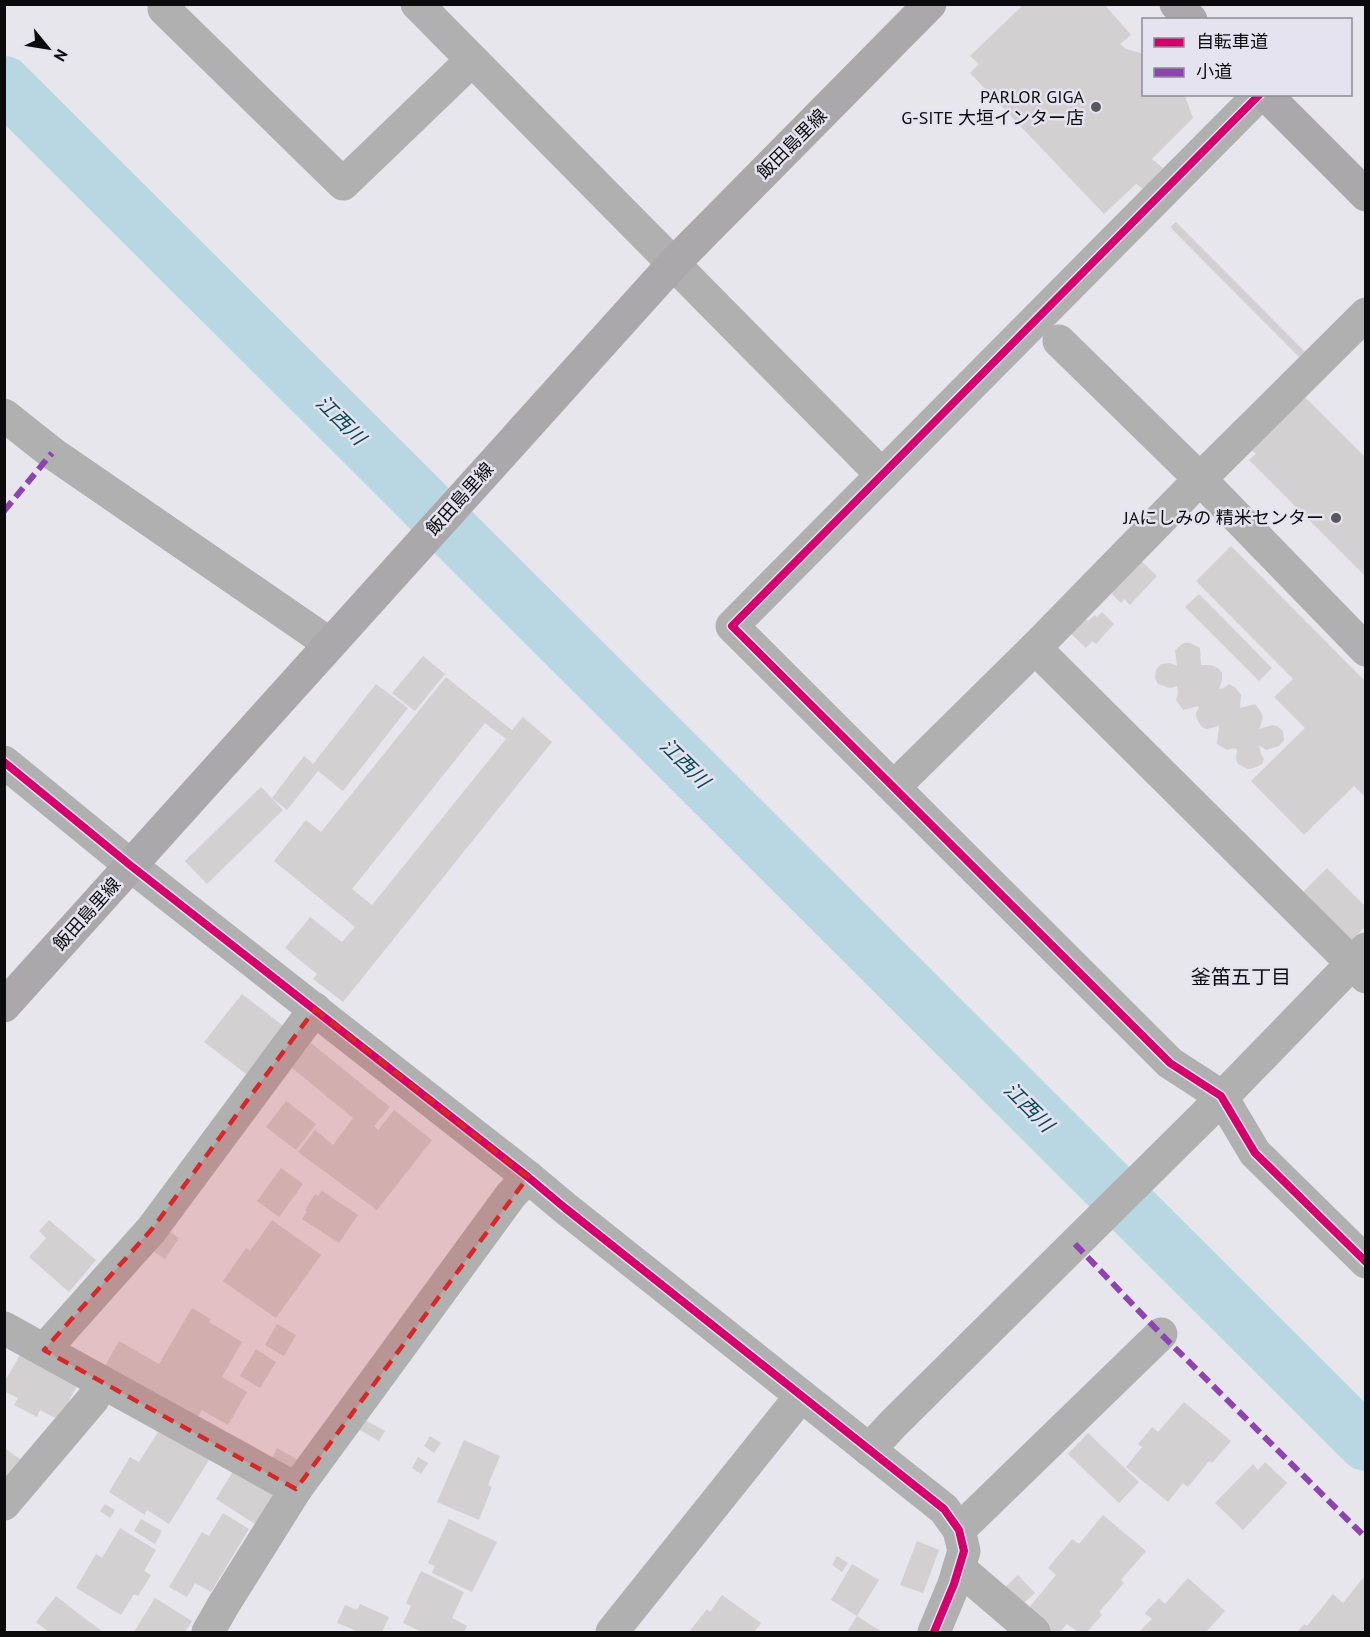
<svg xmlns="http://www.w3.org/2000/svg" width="1370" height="1637" viewBox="0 0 1370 1637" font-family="'PT Sans','Noto Sans JP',sans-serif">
<rect width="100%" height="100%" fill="#e6e6ec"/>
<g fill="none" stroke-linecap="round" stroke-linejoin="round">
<path stroke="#b9d7e2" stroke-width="56" d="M4,84L1366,1443"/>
</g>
<g fill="#d2d0d1" fill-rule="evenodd">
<path d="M1023,5H1105L1131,35L1120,44L1126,49L1144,54V94H1187L1185,96L1193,118L1152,159L1163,168L1143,189L1136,184L1104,214L970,73L979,64L970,56Z"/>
<path d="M1176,222L1307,354L1301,359L1170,227Z"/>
<path d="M1302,394L1366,458V577L1249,460L1256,454L1249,447Z"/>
<path d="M1231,546L1366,682V798L1354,786L1304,835L1251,781L1305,728L1274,697L1293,679L1196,581Z"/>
<path d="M1139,559L1157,576L1130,605L1124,599L1121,603L1109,591Z"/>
<path d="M1199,594L1272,668L1259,681L1185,607Z"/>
<path d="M1102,612L1114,624L1096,644L1092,641L1086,648L1069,632L1083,616L1088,621L1095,615L1097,617Z"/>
<path d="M1184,643H1190L1200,648L1201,665H1210L1218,668L1222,673V680L1219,689L1224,688L1229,684L1235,687L1241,695L1240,708L1255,704L1261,712L1263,718L1259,729L1272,725L1277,726L1283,731L1284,740L1279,746L1266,750L1259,745L1261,754L1264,759L1262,764L1254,768L1248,769L1238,764L1236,758L1237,749L1234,748L1227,750L1217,744L1219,725L1216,727L1206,729L1202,727L1197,720L1196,714L1199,706L1183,710L1176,700L1178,693L1177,686L1170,688L1158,684L1155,678L1156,670L1161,664L1170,663L1177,666L1175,650Z"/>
<path d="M423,656L445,674L415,711L392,693Z"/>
<path d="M446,677L512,730L523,717L552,742L343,1002L313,979L317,974L285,948L310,917L342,942L355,927L274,861L306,820L321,832ZM485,723L506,739L372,905L352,889Z"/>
<path d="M376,684L408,708L343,791L318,771L287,810L272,798L304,756L313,764Z"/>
<path d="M261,787L283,810L207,884L185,861Z"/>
<path d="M1327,868L1366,907V926L1348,944L1300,895Z"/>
<path d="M242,994L286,1028L249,1076L204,1042Z"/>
<path d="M311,1043L390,1107L374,1126L378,1130L394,1110L432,1140L377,1210L298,1152L315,1130L333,1145L353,1118L291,1067Z"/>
<path d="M286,1101L316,1124L296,1150L266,1127Z"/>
<path d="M281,1168L303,1184L279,1217L257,1201Z"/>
<path d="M322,1191L358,1215L339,1243L302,1219L307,1212L305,1210L315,1194L318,1196Z"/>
<path d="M49,1220L96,1260L69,1292L29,1257L46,1238L39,1231Z"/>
<path d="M272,1220L321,1255L276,1318L223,1281L246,1248L250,1251Z"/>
<path d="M161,1226L179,1238L165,1259L147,1247Z"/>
<path d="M192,1308L211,1319L209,1322L242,1342L222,1377L247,1392L228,1425L202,1410L197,1419L105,1366L119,1341L159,1364Z"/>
<path d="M277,1324L296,1335L284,1356L265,1345Z"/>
<path d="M256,1349L276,1362L260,1388L240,1376Z"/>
<path d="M21,1353L78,1384L59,1420L40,1410L37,1417L14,1405L18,1398L4,1391V1383Z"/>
<path d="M1184,1402L1231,1441L1212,1463L1209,1461L1188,1487L1183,1483L1168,1502L1126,1467L1142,1447L1138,1444L1152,1427L1158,1432Z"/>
<path d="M363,1419L385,1431L379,1441L358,1429Z"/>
<path d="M160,1429L209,1460L169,1524L147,1510L145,1515L109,1492L130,1457L139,1462Z"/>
<path d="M1088,1433L1139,1482L1119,1503L1068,1454Z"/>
<path d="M430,1436L441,1443L434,1453L424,1446Z"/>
<path d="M464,1440L500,1456L488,1485L492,1487L479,1520L437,1502Z"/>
<path d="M4,1448L20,1459L4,1481Z"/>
<path d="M277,1448L300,1461L294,1472L271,1460Z"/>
<path d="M418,1457L428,1463L421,1474L412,1468Z"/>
<path d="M1265,1462L1287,1483L1243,1530L1215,1503L1253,1464L1258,1470Z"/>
<path d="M235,1468L280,1496L260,1527L216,1499Z"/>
<path d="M105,1504L115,1510L110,1518L100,1511Z"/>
<path d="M223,1513L249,1529L211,1592L195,1583L187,1597L169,1587L202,1532L209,1536Z"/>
<path d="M1103,1515L1146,1551L1121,1580L1124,1583L1099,1612L1102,1615L1087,1632H1078L1067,1624L1060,1632H1045L1023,1615L1056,1575L1048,1568L1072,1539L1079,1544Z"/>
<path d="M141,1519L162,1531L155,1544L134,1531Z"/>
<path d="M449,1519L497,1542L472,1592L432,1573L435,1566L428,1563Z"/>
<path d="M120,1528L156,1550L144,1571L151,1575L138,1596L134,1594L121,1615L76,1588L96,1554L102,1558Z"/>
<path d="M917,1541L939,1550L923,1593L900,1585Z"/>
<path d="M837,1556L848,1563L842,1572L832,1565Z"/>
<path d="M852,1564L879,1580L857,1616L831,1600Z"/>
<path d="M421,1571L464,1592L452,1618L467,1626L464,1632H422L403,1623L411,1606L406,1603Z"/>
<path d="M1018,1575L1035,1593L1020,1607L1002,1590Z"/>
<path d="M1188,1578L1225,1611L1206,1632H1139L1152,1619L1145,1613L1159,1598L1165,1604Z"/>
<path d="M1363,1578L1366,1580V1632H1297L1304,1624L1307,1626L1333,1594L1343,1603Z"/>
<path d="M722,1595L761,1623L754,1632H689L707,1609L710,1612Z"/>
<path d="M56,1596L75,1611L103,1632H49L36,1622Z"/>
<path d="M155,1598L192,1621L185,1632H134Z"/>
<path d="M360,1604L389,1617L382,1632H359L337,1623L345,1605L357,1610Z"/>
<path d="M857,1616L882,1632H847Z"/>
</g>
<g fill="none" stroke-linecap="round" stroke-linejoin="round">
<g stroke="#b1b0b0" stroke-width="33">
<path d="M417,4L882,475"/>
<path d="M164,9L343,184L472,60"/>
<path d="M1260,94L732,626L1170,1063L1221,1096L1255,1153L1366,1262"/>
<path d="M1366,314L1200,479L1366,650"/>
<path d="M4,415L52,453L330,644"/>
<path d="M1035,648L1200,479L1059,341"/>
<path d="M4,762L130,865L528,1177L565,1208L944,1509L959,1530L964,1551L954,1584L934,1632"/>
<path d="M894,787L1035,648L1366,977"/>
<path d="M4,1328L296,1489"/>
<path d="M44,1350L152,1229L315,1009"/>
<path d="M869,1450L893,1424L1205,1115L1366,949"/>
<path d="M4,1504L93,1399L102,1382"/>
<path d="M959,1530L1161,1334"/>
<path d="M959,1568L1034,1632"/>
<path d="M208,1632L224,1604L296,1489L511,1195L528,1177"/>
<path d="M612,1632L801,1396"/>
</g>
<g stroke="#aaa8aa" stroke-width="33">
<path d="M1176,4L1191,20"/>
<path d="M1265,94L1366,195"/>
<path d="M4,1006L673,264L930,4"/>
</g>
<g stroke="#8e44ad" stroke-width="6" stroke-dasharray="12 6" stroke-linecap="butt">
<path d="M4,511L52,453"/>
<path d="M1075,1244L1161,1334L1366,1538"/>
</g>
<defs>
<g id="cycleway">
<path d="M1260,94L732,626L1170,1063L1221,1096L1255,1153L1366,1262"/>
<path d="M4,762L130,865L528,1177L565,1208L944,1509L959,1530L964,1551L954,1584L934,1632"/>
</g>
</defs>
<use href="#cycleway" stroke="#e4e3ef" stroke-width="11"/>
<use href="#cycleway" stroke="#d6006c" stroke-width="8"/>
</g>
<path fill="#d62828" fill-opacity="0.2" stroke="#d62828" stroke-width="4.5" stroke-dasharray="12 8" stroke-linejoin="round" d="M315,1009L528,1177L296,1489L44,1350L152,1229Z"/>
<g fill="#58585c" stroke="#e4e3ef" stroke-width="2">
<circle cx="1096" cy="107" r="6"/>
<circle cx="1336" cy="518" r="6"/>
</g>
<g text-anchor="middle" stroke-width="5" stroke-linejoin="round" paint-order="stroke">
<g font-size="18" fill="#0b0b0e" stroke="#e4e3ef" text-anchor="end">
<text x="1084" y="103">PARLOR GIGA<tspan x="1084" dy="21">G-SITE 大垣インター店</tspan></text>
<text x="1324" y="524">JAにしみの 精米センター</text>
</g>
<g font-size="18" fill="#0b0b0e" stroke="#e4e3ef">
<text transform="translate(792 144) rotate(-45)" y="6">飯田島里線</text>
<text transform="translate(460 499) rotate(-48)" y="6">飯田島里線</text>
<text transform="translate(87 914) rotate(-48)" y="6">飯田島里線</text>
</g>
<g font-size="20" font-style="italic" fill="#074655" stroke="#e4e3ef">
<text transform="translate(341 420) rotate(45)" y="7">江西川</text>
<text transform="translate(685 763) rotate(45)" y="7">江西川</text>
<text transform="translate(1029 1107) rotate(45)" y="7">江西川</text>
</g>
<g font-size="20" fill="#0b0b0e" stroke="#e4e3ef">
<text x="1241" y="984">釜笛五丁目</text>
</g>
</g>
<rect width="1370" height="1637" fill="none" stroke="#0b0b0e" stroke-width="12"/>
<rect x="1142" y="18" width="210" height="78" fill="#e4e3ef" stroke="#8d8d95" stroke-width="1.5"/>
<rect x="1154" y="38" width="30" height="9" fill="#d6006c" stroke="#8d8d95" stroke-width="1.5"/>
<text x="1196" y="48" font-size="18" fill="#0b0b0e">自転車道</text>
<rect x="1154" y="68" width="30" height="9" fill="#8e44ad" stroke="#8d8d95" stroke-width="1.5"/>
<text x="1196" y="78" font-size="18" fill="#0b0b0e">小道</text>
<g transform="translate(48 48) rotate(120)" stroke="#e4e3ef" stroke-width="4.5" paint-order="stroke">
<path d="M0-4.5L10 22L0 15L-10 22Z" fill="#0b0b0e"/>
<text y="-9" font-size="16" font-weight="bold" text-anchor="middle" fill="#0b0b0e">N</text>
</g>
</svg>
